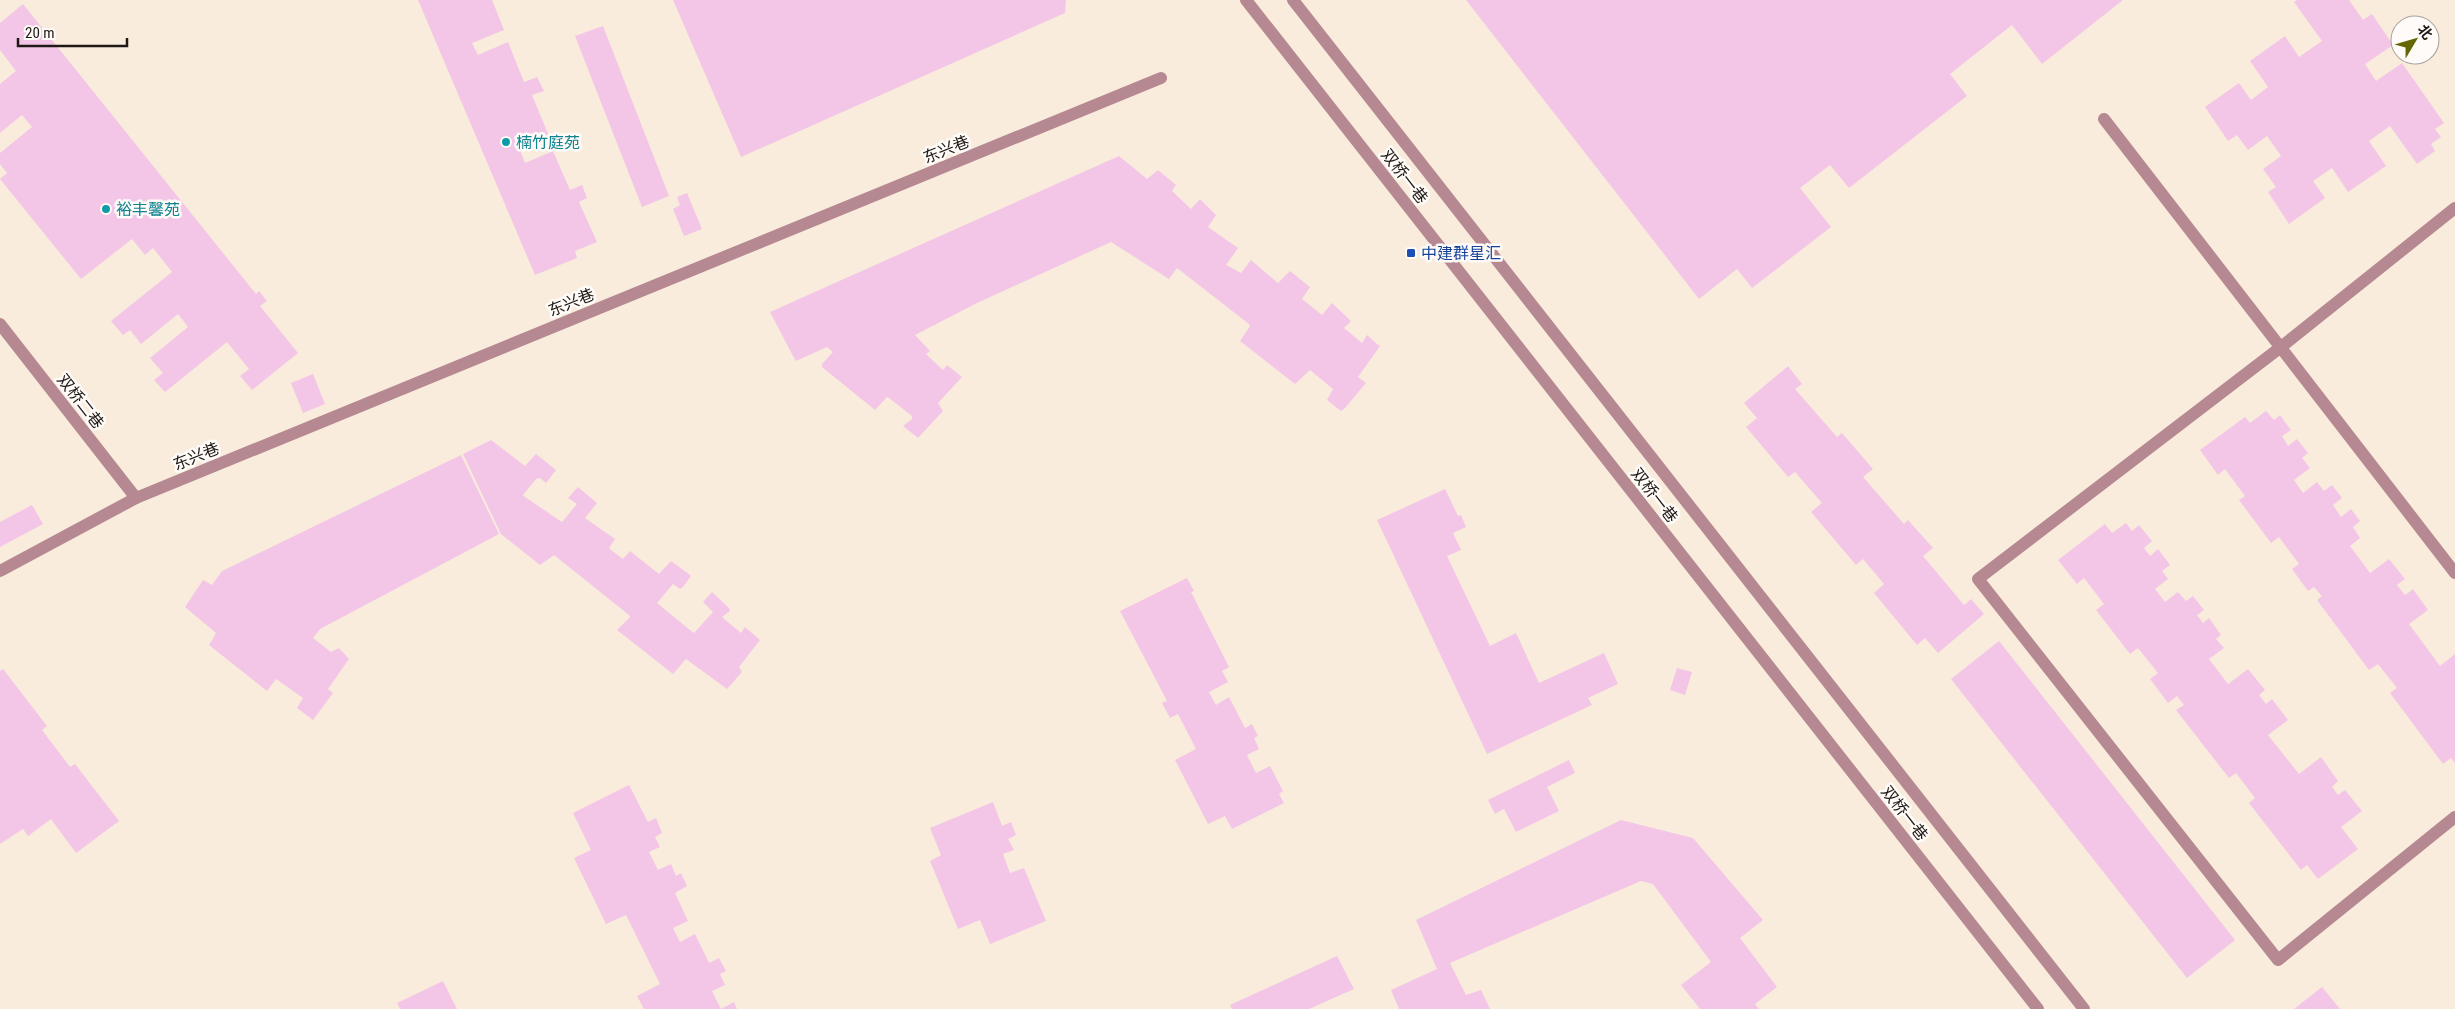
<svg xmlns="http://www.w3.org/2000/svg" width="2455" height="1009" viewBox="0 0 2455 1009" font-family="'Roboto Condensed','Noto Sans SC',sans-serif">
<rect width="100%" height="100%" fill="#f9ecdc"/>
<g fill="#f3c6e7">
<path d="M418,0H492L504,30L472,43L478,55L508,42L524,82L537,77L544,91L532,95L549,136L519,148L525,163L553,151L570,190L582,185L587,198L579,202L597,242L575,251L577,258L535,275Z"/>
<path d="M673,0H1066L1065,13L741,157Z"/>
<path d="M1466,0H2123L2042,64L2012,25L1950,74L1967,96L1849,188L1830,165L1800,188L1831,227L1752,288L1737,269L1699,299Z"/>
<path d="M2297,0H2349L2363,20L2372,14L2393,45L2365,64L2376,81L2402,63L2444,123L2435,129L2441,137L2431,144L2435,151L2417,164L2390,126L2369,141L2386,166L2348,192L2332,168L2313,181L2325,198L2289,224L2268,192L2276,187L2263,169L2281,156L2267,136L2248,150L2237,135L2228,141L2205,107L2239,83L2251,100L2268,87L2250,61L2285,36L2299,57L2322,41L2294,2Z"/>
<path d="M23,4L256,294L259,291L267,301L260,306L298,353L252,390L240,376L249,369L227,342L165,392L154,380L163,373L150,358L188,327L178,314L141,344L130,330L123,335L111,321L172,272L153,248L145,255L132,239L81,279L0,179L7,173L0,164V153L32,127L22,115L0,133V84L16,71L0,50V23Z"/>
<path d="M603,26L669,196L642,207L575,36Z"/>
<path d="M1119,156L1147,179L1158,170L1176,185L1172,191L1191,209L1200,199L1216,215L1208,227L1238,248L1226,265L1241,273L1251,260L1278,283L1290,271L1310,287L1302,299L1322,315L1332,303L1351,321L1344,328L1362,343L1367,335L1377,344L1380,346L1358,377L1366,383L1345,408L1341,411L1327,400L1333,389L1310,370L1295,384L1240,341L1250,326L1249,324L1177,268L1169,279L1111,242L977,303L915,335L930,351L926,354L929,357L943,370L947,365L962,377L938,403L943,411L918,438L903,426L912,419V416L889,398L887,397L875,410L822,367V364L833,352L827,347L796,361L793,356L770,312Z"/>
<path d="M687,193L702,229L684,236L673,209L680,205L677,197Z"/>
<path d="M1788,366L1802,384L1795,389L1837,437L1842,433L1873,469L1863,477L1904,524L1908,520L1933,548L1923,556L1964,605L1971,599L1984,614L1938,653L1925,638L1917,645L1874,593L1884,584L1863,559L1856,565L1811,512L1822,503L1795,472L1788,477L1746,427L1757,418L1744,403Z"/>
<path d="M313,374L325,404L303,413L291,383Z"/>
<path d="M2266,411L2274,420L2280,415L2291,430L2282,436L2288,446L2297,439L2308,453L2302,458L2310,468L2294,480L2303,493L2317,482L2324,491L2332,485L2342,498L2333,505L2341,517L2351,509L2360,521L2353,527L2360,538L2350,546L2370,573L2389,559L2405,579L2397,585L2405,595L2413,589L2428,610L2409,624L2440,666L2455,654V763L2451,758L2443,764L2390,693L2397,688L2378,664L2369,670L2317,600L2322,596L2314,587L2308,591L2292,569L2299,564L2279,537L2271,543L2239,500L2245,496L2225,469L2218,475L2200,450L2245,417L2250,423Z"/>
<path d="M491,440L525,466L536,454L556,470L546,483L540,478L536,479L523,495L525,497L562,522L577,504L568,498L578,487L597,503L585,518L615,539L609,548L611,550L623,559L630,551L659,574L671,561L690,575L691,576L683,587L680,589L673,584L657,603L690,630L694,633L713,612L703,602L712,592L729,608L730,611L722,617L741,633L745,627L760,640L739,667L742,672L727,689L686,659L673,674L617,630L630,617L629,615L554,555L540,565L501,534L463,454Z"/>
<path d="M461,455L499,534L320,629L313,638L331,652L339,648L349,659L328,689L333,693L313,720L297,708L303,698L276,679L267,691L209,645L216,633L185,607L203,580L212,585L222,571Z"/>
<path d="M1445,489L1458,516L1461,515L1466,527L1453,533L1461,550L1447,556L1490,646L1516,633L1539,683L1604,653L1618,684L1588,698L1592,705L1487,754L1377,520Z"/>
<path d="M32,505L43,524L0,547V522Z"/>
<path d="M2126,523L2132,531L2139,525L2152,541L2144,548L2150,556L2158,549L2170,565L2162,571L2168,579L2155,589L2165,602L2178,592L2186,601L2193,596L2204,610L2197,615L2203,623L2209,618L2221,635L2216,639L2224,648L2209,659L2228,684L2248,669L2265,690L2259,695L2266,704L2272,699L2288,720L2268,735L2299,774L2321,757L2338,781L2332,787L2338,795L2345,790L2362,811L2341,827L2358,849L2318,879L2307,865L2301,870L2249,803L2255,798L2236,773L2229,778L2176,710L2184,705L2177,696L2168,703L2150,679L2158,673L2138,648L2130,654L2096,610L2104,604L2084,578L2077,584L2058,560L2105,524L2112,533Z"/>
<path d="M1187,578L1194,591L1191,592L1229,667L1222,671L1228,682L1209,692L1216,705L1229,697L1245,728L1252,724L1258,736L1254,738L1259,749L1247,755L1256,773L1270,766L1283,791L1279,794L1284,803L1232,829L1225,816L1208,824L1175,760L1196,749L1178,714L1170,718L1162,703L1167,701L1120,611Z"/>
<path d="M1999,641L2235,940L2187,978L1951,679Z"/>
<path d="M1677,668L1692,672L1685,695L1670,690Z"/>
<path d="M3,669L47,726L42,730L70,767L75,764L119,821L76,853L51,819L28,836L23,829L0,844V671Z"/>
<path d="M1569,760L1575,773L1547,787L1559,811L1516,832L1504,809L1495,814L1488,800Z"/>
<path d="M629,785L648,822L656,818L662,833L655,837L660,847L649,852L658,870L671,864L676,876L681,873L687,886L675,893L688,921L673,928L680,942L695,934L709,963L719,958L726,971L720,974L725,985L712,991L721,1009L734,1002L737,1009H644L637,996L660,984L626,915L606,924L574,858L591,850L573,813Z"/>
<path d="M993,802L1002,826L1011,822L1016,835L1008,839L1014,850L1003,854L1010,873L1024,868L1046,921L990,944L980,920L958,929L930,861L941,855L930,828Z"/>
<path d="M1621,820L1693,838L1763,920L1740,938L1777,987L1755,1004L1759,1009H1700L1681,985L1711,962L1653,884L1641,881L1450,963L1466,995L1481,990L1490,1009H1399L1391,990L1437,969L1416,920Z"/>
<path d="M1337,956L1354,989L1309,1009H1232L1230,1005L1232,1004Z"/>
<path d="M443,981L457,1009H400L397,1003Z"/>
<path d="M2322,987L2340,1009H2294Z"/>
</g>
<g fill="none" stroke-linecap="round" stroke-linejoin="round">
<g stroke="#b58892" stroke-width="12">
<path d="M2104,119L2455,573"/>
<path d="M2455,208L2281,347L1978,579L2278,960L2455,817"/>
<path d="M0,571L136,498L1161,78"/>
</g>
<g stroke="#b58892" stroke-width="12">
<path d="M1246,0L2038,1009"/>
<path d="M1293,0L2084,1009"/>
<path d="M0,324L136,498"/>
</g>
</g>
<g fill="#0f9aa8" stroke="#fefbf8" stroke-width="2">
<circle cx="506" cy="142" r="5"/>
<circle cx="106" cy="209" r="5"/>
</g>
<rect fill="#1a4fb4" stroke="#fefbf8" stroke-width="2" x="1406" y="248" width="10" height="10" rx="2.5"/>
<g text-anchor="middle" stroke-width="5" stroke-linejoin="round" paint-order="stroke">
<g font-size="16" fill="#0d838f" stroke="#fefbf8" text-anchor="start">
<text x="516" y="148">楠竹庭苑</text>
<text x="116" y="215">裕丰馨苑</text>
</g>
<g font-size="16" fill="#1e1914" stroke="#fefbf8">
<text transform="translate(946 149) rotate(-22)" y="6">东兴巷</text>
<text transform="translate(1405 176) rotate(52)" y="6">双桥一巷</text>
<text transform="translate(571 302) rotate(-22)" y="6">东兴巷</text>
<text transform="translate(81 401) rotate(52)" y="6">双桥二巷</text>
<text transform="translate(196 456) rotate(-22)" y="6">东兴巷</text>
<text transform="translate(1655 495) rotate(52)" y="6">双桥一巷</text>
<text transform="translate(1905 813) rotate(52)" y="6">双桥一巷</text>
</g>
<g font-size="16" fill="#164399" stroke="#fefbf8" text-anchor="start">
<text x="1421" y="259">中建群星汇</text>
</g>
</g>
<g transform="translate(2415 40) rotate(52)"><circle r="24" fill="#fefbf8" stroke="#a4a19d"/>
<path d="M0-4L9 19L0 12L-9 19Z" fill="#646704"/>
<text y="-8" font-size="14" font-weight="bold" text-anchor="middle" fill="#1e1914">北</text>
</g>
<path d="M18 38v8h109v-8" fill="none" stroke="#1e1914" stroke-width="2.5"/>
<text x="25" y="38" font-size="15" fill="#1e1914" stroke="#fefbf8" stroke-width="4" paint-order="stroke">20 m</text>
</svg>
